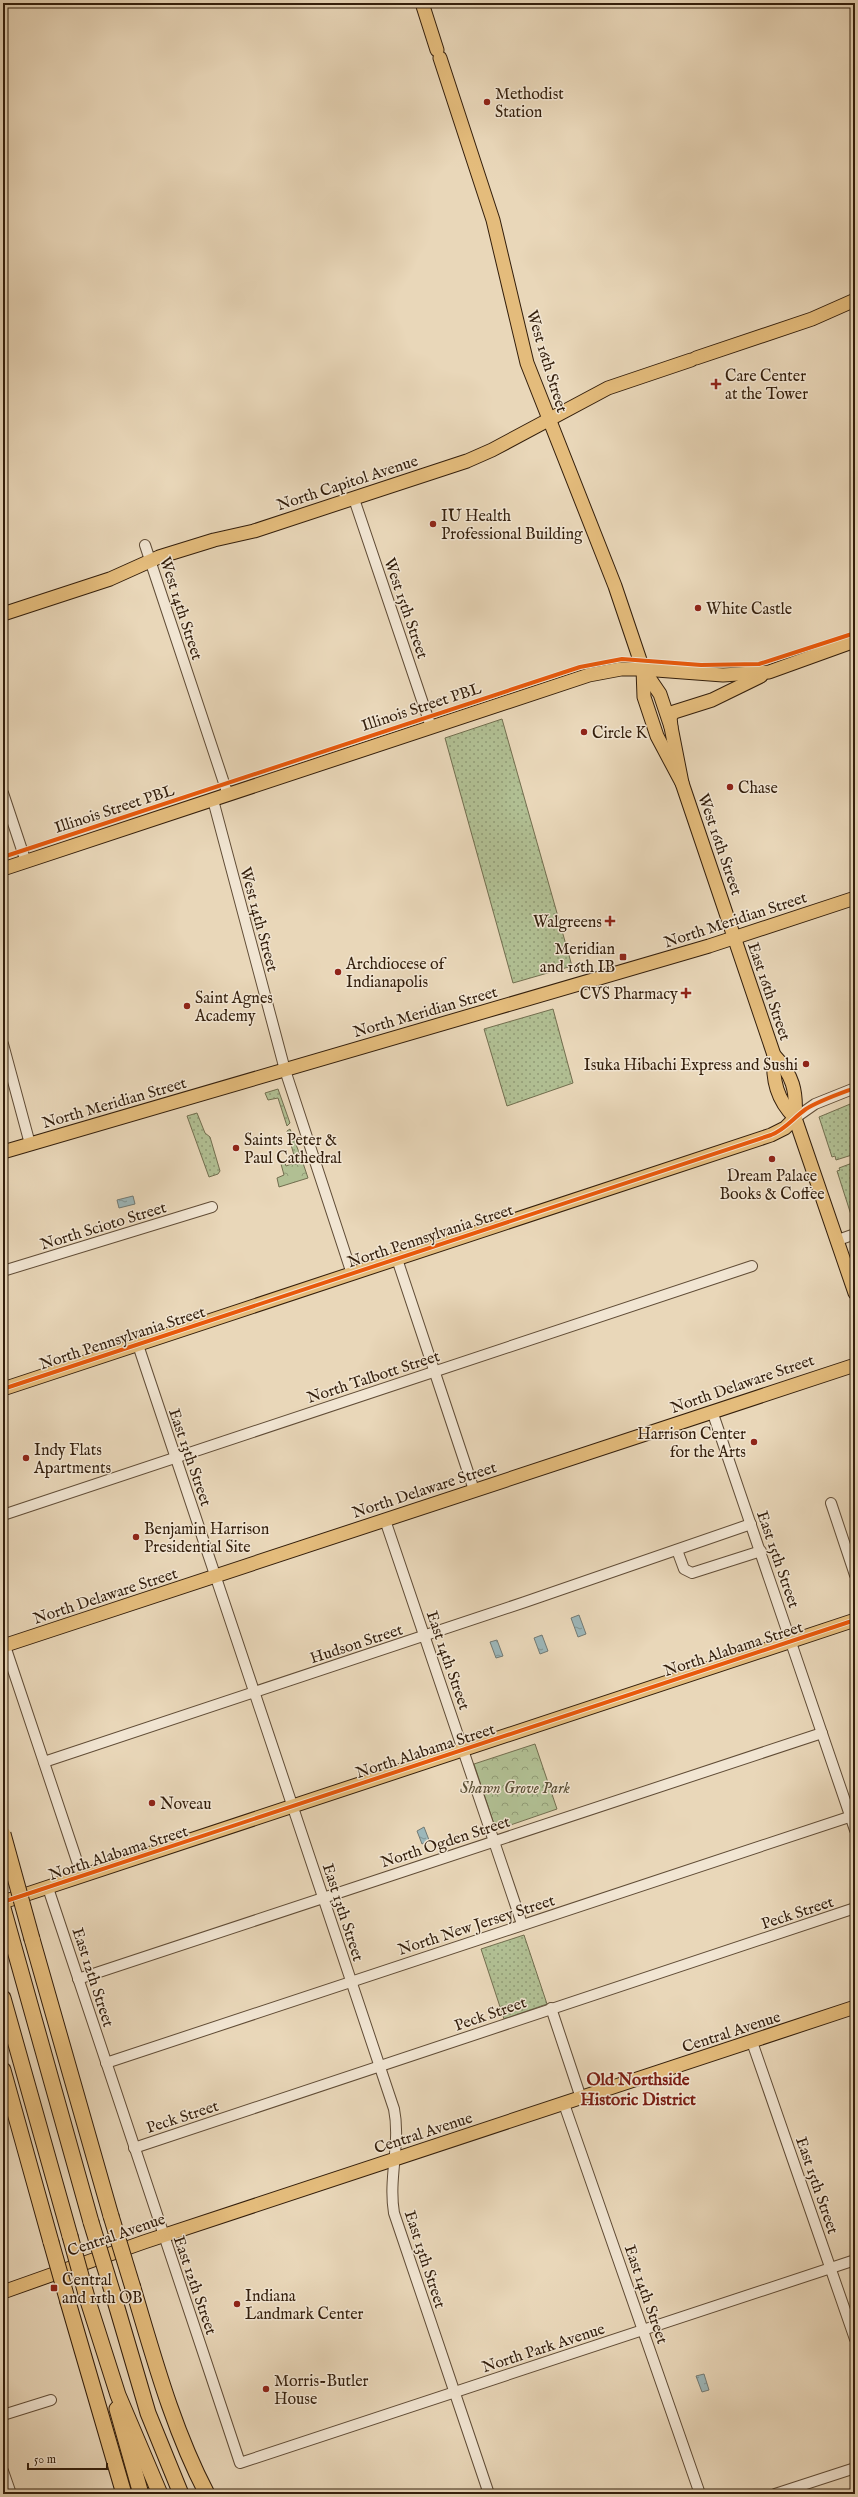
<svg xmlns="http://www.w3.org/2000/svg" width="858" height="2497" viewBox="0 0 858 2497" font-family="'IM FELL English',serif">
<defs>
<pattern id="grass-dots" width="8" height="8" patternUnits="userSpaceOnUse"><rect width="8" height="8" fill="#b1bf93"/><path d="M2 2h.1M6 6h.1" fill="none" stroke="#919b76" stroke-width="1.8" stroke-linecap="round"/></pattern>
<pattern id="park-crowns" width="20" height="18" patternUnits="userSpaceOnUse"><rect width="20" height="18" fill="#b1bf93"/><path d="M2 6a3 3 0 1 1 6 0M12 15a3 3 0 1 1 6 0" fill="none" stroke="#919b76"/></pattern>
<pattern id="water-ripples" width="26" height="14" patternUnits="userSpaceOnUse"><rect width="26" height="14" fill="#9cb7ba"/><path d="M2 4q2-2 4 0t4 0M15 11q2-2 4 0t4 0" fill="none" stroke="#809495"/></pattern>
</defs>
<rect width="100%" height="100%" fill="#e9d7b9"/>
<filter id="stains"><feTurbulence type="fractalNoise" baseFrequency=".005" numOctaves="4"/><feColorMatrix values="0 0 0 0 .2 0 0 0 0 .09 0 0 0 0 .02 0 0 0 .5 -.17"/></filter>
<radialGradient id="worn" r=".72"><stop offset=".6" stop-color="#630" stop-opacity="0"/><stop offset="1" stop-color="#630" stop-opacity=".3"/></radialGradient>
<g fill="url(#grass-dots)" stroke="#726e4f">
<path d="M502,719L572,966L513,983L445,738Z"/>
<path d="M553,1009L573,1083L507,1106L484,1029Z"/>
<path d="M278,1089L290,1123L287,1126L278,1098L268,1100L265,1093Z"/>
<path d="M855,1102V1154L836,1160L835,1156L832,1157L819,1117Z"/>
<path d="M197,1113L205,1133L210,1137L220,1171L218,1174L209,1177L187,1116Z"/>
<path d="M290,1129L302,1160L296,1162L287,1131Z"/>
<path d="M855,1162V1220L853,1221L837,1171L840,1170L839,1168Z"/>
<path d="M524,1935L547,2004L504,2019L481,1949Z"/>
</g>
<g fill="url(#park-crowns)" stroke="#726e4f">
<path d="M302,1160L308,1178L279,1187L277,1178L284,1175L281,1164L285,1163L286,1166Z"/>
<path d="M535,1744L557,1809L496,1830L474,1764Z"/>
</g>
<g fill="url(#water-ripples)" stroke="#727a74">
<path d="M133,1196L135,1204L119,1208L117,1200Z"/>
<path d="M579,1615L586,1634L578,1637L571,1618Z"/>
<path d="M542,1635L548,1651L540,1654L534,1638Z"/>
<path d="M497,1640L503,1656L496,1658L490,1642Z"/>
<path d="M424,1827L429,1840L422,1844L417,1831Z"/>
<path d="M704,2374L709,2390L702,2392L696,2376Z"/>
</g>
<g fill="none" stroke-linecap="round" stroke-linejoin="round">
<defs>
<g id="minor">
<path d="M354,499L431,727"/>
<path d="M145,545L228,795"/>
<path d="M3,793L26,862"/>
<path d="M213,800L285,1070L352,1274"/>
<path d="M3,1044L30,1144"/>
<path d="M795,1118L815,1104L855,1088"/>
<path d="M838,1240L855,1234"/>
<path d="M397,1259L474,1490"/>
<path d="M3,1271L212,1207"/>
<path d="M138,1345L394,2109C401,2143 388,2178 394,2213L489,2494"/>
<path d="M712,1411L855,1830"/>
<path d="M831,1503L855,1575"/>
<path d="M3,1515L752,1266"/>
<path d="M385,1520L522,1924"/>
<path d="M677,1550L684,1569L692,1573L761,1551"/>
<path d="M3,1640L82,1876"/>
<path d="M44,1762L525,1602L751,1524"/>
<path d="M48,1888L240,2463L855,2260"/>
<path d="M78,1979L822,1733"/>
<path d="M551,2008L581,2098"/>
<path d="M752,2042L855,2339"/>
<path d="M106,2063L855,1815"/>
<path d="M564,2104L700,2494"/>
<path d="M134,2148L855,1908"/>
<path d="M3,2415L51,2400"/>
<path d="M3,2471L11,2494"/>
<path d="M775,2494L855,2468"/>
</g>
<g id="major">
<path d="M422,3L437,50"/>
<path d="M440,58L493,220L527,363L615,586L643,669L660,694L671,727L682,783"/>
<path d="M696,358L812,319L855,300"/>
<path d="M3,614L110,579L159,557L214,540L254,531L467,461L492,450L608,388L691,360"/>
<path d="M643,669L644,697L657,736L682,783L774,1055C793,1075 797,1091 795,1118L855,1293"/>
<path d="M671,727L670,717L674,712L712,700L761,676"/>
<path d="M3,869L589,675L621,669H643L723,675L769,672L855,641"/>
<path d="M774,1055C772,1080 777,1100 795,1118"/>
<path d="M3,1152L709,946L855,898"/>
<path d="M3,1389L771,1135L785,1128L795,1118"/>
<path d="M3,1646L855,1365"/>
<path d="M3,1902L855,1620"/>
<path d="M3,2292L144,2242L855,2007"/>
</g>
<g id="highway">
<path d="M3,1908L91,2222"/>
<path d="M32,1939L111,2216"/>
<path d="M3,1998L70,2236"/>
<path d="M3,2070L51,2242"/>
<path d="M133,2288C154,2358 173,2429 207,2494"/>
<path d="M113,2294L148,2413L181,2494"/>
<path d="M88,2301L118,2395L160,2494"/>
<path d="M68,2302L124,2494"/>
<path d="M117,2409L141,2494"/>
</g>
</defs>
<use href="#minor" stroke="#604c36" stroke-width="12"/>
<use href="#major" stroke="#331e0b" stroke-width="15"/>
<use href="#highway" stroke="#331e0b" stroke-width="17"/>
<use href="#minor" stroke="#f1e5d2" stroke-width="10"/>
<use href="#major" stroke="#e4bc7c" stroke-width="13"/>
<use href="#highway" stroke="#e4bc7c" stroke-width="15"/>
<defs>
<g id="highway-bridge">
<path d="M3,1834L32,1939"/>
<path d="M111,2216L133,2288"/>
<path d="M91,2222L113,2294"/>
<path d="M70,2236L88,2301"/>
<path d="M51,2242L68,2302"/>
</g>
</defs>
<use href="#highway-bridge" stroke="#331e0b" stroke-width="17" stroke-linecap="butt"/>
<use href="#highway-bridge" stroke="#e4bc7c" stroke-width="15"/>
<defs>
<g id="cycleway">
<path d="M3,857L580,667L622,659L701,665L759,664L855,633"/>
<path d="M3,1389L771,1135C786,1129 793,1118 806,1109C821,1100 839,1094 855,1088"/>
<path d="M3,1902L855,1620"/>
</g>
</defs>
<use href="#cycleway" stroke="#f1e5d2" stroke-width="6"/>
<use href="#cycleway" stroke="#e8590c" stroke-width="4"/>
</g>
<g fill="#8f2418" stroke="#f1e5d2" stroke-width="1.5">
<circle cx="487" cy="102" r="4"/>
<path d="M714 378h4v4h4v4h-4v4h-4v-4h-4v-4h4z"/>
<circle cx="433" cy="524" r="4"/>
<circle cx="698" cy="608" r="4"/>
<circle cx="584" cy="732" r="4"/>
<circle cx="730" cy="787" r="4"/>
<path d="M608 915h4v4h4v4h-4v4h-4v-4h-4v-4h4z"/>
<rect x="619" y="953" width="8" height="8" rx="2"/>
<circle cx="338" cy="972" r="4"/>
<path d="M684 987h4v4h4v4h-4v4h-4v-4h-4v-4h4z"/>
<circle cx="187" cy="1006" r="4"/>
<circle cx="806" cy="1064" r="4"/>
<circle cx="236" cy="1148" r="4"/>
<circle cx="772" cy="1159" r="4"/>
<circle cx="754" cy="1442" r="4"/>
<circle cx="26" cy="1458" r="4"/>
<circle cx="136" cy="1537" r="4"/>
<circle cx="152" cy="1803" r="4"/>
<rect x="50" y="2284" width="8" height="8" rx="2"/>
<circle cx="237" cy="2304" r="4"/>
<circle cx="266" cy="2389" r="4"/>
</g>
<g text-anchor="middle" stroke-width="3" stroke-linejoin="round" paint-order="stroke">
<g font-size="16" fill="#331e0b" stroke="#f1e5d2" text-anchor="start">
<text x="495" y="99">Methodist<tspan x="495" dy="18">Station</tspan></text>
<text x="725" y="381">Care Center<tspan x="725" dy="18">at the Tower</tspan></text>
<text x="441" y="521">IU Health<tspan x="441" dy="18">Professional Building</tspan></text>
<text x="706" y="614">White Castle</text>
<text x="592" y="738">Circle K</text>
<text x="738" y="793">Chase</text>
<text x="602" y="927" text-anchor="end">Walgreens</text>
<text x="615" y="954" text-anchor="end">Meridian<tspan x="615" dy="18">and 16th IB</tspan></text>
<text x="346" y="969">Archdiocese of<tspan x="346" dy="18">Indianapolis</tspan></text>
<text x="678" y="999" text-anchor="end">CVS Pharmacy</text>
<text x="195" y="1003">Saint Agnes<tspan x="195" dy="18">Academy</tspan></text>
<text x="798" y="1070" text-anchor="end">Isuka Hibachi Express and Sushi</text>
<text x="244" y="1145">Saints Peter &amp;<tspan x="244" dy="18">Paul Cathedral</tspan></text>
<text x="772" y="1181" text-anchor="middle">Dream Palace<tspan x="772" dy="18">Books &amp; Coffee</tspan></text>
<text x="746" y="1439" text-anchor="end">Harrison Center<tspan x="746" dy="18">for the Arts</tspan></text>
<text x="34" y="1455">Indy Flats<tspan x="34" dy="18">Apartments</tspan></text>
<text x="144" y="1534">Benjamin Harrison<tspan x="144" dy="18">Presidential Site</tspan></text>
<text x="160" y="1809">Noveau</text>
<text x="62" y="2285">Central<tspan x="62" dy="18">and 11th OB</tspan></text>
<text x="245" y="2301">Indiana<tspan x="245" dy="18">Landmark Center</tspan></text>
<text x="274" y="2386">Morris-Butler<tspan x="274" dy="18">House</tspan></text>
</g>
<g font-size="16" fill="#331e0b" stroke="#f1e5d2">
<text transform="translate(548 361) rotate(73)" y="6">West 16th Street</text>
<text transform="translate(347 482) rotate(-18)" y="6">North Capitol Avenue</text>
<text transform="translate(182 608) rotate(72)" y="6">West 14th Street</text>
<text transform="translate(407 608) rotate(71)" y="6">West 15th Street</text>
<text transform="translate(421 706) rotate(-18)" y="6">Illinois Street PBL</text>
<text transform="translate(114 808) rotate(-18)" y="6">Illinois Street PBL</text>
<text transform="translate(721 844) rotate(71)" y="6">West 16th Street</text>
<text transform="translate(260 919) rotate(75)" y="6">West 14th Street</text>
<text transform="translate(735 919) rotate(-18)" y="6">North Meridian Street</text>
<text transform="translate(770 991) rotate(71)" y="6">East 16th Street</text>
<text transform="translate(425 1011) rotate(-16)" y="6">North Meridian Street</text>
<text transform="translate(114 1102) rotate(-16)" y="6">North Meridian Street</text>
<text transform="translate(103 1225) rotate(-17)" y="6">North Scioto Street</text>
<text transform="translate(430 1235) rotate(-18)" y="6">North Pennsylvania Street</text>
<text transform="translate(122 1337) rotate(-18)" y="6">North Pennsylvania Street</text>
<text transform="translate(373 1376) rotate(-18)" y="6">North Talbott Street</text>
<text transform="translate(742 1383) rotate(-19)" y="6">North Delaware Street</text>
<text transform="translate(191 1457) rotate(71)" y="6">East 13th Street</text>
<text transform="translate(424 1489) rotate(-18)" y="6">North Delaware Street</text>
<text transform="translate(779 1559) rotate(71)" y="6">East 15th Street</text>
<text transform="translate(105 1595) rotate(-18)" y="6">North Delaware Street</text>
<text transform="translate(356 1643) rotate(-18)" y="6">Hudson Street</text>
<text transform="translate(733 1648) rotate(-18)" y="6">North Alabama Street</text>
<text transform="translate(449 1660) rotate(71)" y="6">East 14th Street</text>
<text transform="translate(425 1750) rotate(-18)" y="6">North Alabama Street</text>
<text transform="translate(445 1841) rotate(-18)" y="6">North Ogden Street</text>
<text transform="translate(118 1852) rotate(-18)" y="6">North Alabama Street</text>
<text transform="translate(344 1912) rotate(72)" y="6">East 13th Street</text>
<text transform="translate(797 1912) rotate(-18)" y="6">Peck Street</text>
<text transform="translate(476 1924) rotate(-18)" y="6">North New Jersey Street</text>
<text transform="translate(94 1977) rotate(72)" y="6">East 12th Street</text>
<text transform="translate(490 2013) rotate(-19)" y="6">Peck Street</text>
<text transform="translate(731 2031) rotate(-18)" y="6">Central Avenue</text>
<text transform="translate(182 2116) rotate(-18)" y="6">Peck Street</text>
<text transform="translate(423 2132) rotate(-18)" y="6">Central Avenue</text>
<text transform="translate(818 2185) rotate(71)" y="6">East 15th Street</text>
<text transform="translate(116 2234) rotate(-19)" y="6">Central Avenue</text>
<text transform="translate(426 2259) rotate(72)" y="6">East 13th Street</text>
<text transform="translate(196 2285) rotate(71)" y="6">East 12th Street</text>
<text transform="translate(647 2294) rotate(71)" y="6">East 14th Street</text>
<text transform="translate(543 2347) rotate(-18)" y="6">North Park Avenue</text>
</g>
<g font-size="16" font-style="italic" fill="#594e34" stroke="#f1e5d2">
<text x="515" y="1793">Shawn Grove Park</text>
</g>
<g font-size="17" font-weight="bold" fill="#7a1f14" stroke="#f1e5d2">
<text x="638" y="2085">Old Northside<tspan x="638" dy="20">Historic District</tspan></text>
</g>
</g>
<rect width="858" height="2497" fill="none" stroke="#e9d7b9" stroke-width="16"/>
<rect x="4" y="4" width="850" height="2489" fill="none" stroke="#331e0b" stroke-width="2"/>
<rect x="8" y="8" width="842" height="2481" fill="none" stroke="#331e0b"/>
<path d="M28 2463v6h79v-6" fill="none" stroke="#331e0b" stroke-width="2"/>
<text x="34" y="2463" font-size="12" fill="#331e0b" stroke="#f1e5d2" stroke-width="3" paint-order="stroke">50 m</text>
<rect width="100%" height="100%" filter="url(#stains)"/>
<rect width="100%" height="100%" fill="url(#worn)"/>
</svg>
